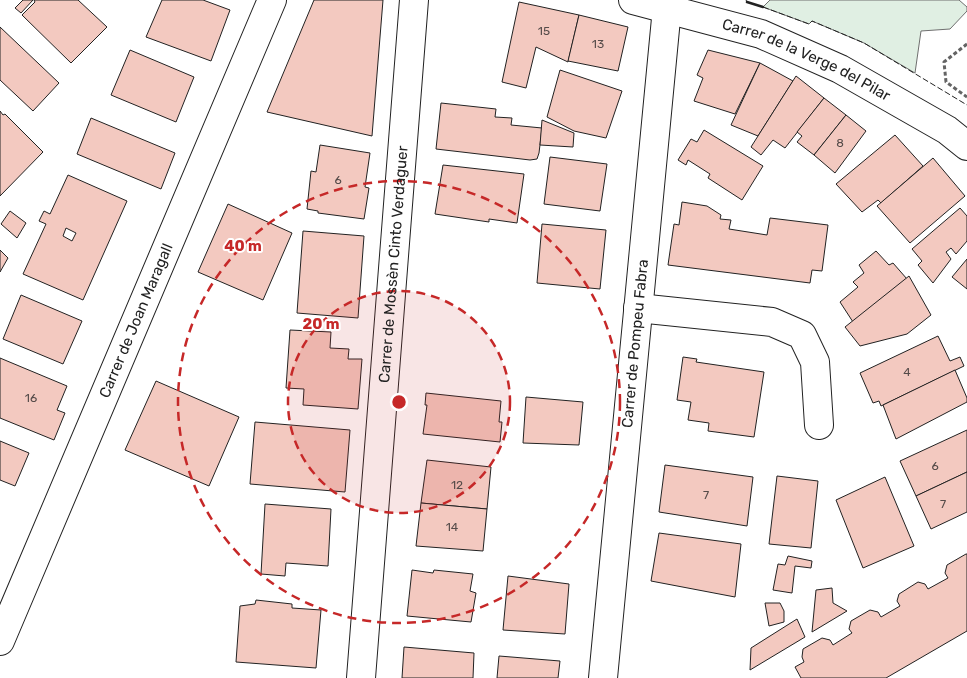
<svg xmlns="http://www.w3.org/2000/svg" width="967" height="678" viewBox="0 0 967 678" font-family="Rubik,sans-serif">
<rect width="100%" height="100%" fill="#fff"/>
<path fill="#e0efe3" stroke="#6f6f6f" d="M770,0H959L967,7V11L950,29L921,31L915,73L864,43L812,21L809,24L763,7Z"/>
<g fill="#f3c9c0" stroke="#222" fill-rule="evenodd">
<path d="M23,0H33L21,13L15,8Z"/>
<path d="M34,0H78L107,27L71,63L22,15L35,2Z"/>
<path d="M162,0H203L230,10L211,61L146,37Z"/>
<path d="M314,0H383L372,136L267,112Z"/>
<path d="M519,2L579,15L568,62L536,47L526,88L502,82Z"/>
<path d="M579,15L628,27L618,71L568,61Z"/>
<path d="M0,27L59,83L33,111L0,80Z"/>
<path d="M130,50L194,77L176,122L111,95Z"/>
<path d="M708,50L760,63L735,114L694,101L703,78L697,75Z"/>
<path d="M760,63L793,81L758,136L731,125Z"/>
<path d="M560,70L622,91L606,138L574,131L547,117Z"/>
<path d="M796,76L824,98L785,148L773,140L761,155L751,147Z"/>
<path d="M824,98L846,115L814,155L797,142L802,136L797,132Z"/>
<path d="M441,103L496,109L495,117L512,118L511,125L542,128L539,153L537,159L530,160L436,149Z"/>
<path d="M0,111L3,115L5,114L43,152L0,196Z"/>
<path d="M846,115L866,131L835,173L814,155Z"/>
<path d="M91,118L175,153L161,189L77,154Z"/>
<path d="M542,120L574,133L573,147L540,145Z"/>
<path d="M704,130L763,166L742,200L708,178L710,174L688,160L686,165L678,160L691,139L697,142Z"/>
<path d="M895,135L923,166L881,203L878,200L862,212L836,184Z"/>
<path d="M320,145L370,153L365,187L369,188L364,219L318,213V211L307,209L311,171L316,172Z"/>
<path d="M550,157L607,164L600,211L544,204Z"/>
<path d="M933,158L965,196L910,243L877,206Z"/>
<path d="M443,165L524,174L517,223L489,219V222L435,214Z"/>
<path d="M68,175L127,201L83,300L23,274L46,224L39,221L44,211L50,214ZM66,228L76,233L72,241L63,236Z"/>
<path d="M682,202L707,206L721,215L720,219L731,220L729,229L767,235L770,218L828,225L822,271L812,270L810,283L668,265L674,224L679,225Z"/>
<path d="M228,204L292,233L263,300L198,272Z"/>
<path d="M960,208L967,216V241L956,254L951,248L946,252L951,259L933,283L918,265L922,261L912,249Z"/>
<path d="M10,211L26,223L17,238L1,224Z"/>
<path d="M542,224L606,230L600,289L537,283Z"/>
<path d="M303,231L364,236L358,318L297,313Z"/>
<path d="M0,250L8,258L0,272Z"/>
<path d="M876,251L889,265L893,263L907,279L853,322L840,302L858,287L853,282L864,273L859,265Z"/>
<path d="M967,259V289L952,277Z"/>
<path d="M909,276L931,315L907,334L860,346L845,327Z"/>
<path d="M21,295L82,321L63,364L3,339Z"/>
<path d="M290,330L331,332L330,348L349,349L348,359H362L358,409L303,405L304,389L286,388Z"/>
<path d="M938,336L950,361L960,357L964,366L881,406L879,401L873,403L860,373Z"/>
<path d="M683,357L697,359L696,362L764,372L754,437L708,431L709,423L688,420L691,402L677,400Z"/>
<path d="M0,358L67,386L57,410L65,413L54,440L0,418Z"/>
<path d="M955,370L967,398V402L896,439L883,405Z"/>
<path d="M156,381L239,417L209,486L125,450Z"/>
<path d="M426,393L501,401L499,422H502L500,442L423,434L427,405H425Z"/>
<path d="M526,397L583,402L579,445L523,443Z"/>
<path d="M255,422L350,430L345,492L250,484Z"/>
<path d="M967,430V472L916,496L900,461Z"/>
<path d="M0,441L29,453L15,486L0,480Z"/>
<path d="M427,460L491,467L487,509L421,503Z"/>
<path d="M665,465L753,477L747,526L659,512Z"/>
<path d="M967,472V512L931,529L916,496Z"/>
<path d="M777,476L818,481L811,548L769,544Z"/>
<path d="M885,477L914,546L863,568L836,500Z"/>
<path d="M421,503L487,509L483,551L416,546Z"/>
<path d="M265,504L331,509L328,566L286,563L285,576L261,574Z"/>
<path d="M659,533L741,544L735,597L651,581Z"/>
<path d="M966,554H967V631L886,678H801L795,667L804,662L802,657L803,649L822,638L830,640L833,645L852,633L849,629L851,621L870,610L878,612L881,617L900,606L897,601L899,594L918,582L925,584L928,589L948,578L945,573L947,565Z"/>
<path d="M788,556L812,561L811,568L795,566L792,593L773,590L778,564L785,565Z"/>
<path d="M412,570L433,573L434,570L473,574L470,591L476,593L471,622L407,616Z"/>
<path d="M508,576L569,584L565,634L503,630Z"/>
<path d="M832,588L833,603L847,611L812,632L816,590Z"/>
<path d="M256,600L292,604V608L321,610L316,668L236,662L240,606L255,604Z"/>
<path d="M765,603H780L784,611V622L769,626Z"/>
<path d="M797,619L805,637L750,670L751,648Z"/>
<path d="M404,647L474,653L473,678H402Z"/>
<path d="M499,656L560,661L558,678H497Z"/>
</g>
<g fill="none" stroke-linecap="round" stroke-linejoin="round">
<defs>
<g id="minor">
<path id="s1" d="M633,0L761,34L840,69L947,130L967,146"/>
<path d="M638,308L772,322L802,335L815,362L819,425"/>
<path id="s2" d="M0,641L272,0"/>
<path id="s3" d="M361,678L414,0"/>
<path id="s4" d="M603,678L667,8"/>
</g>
</defs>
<use href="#minor" stroke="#222" stroke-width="30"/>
<path stroke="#646464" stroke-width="3" stroke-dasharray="4 2.5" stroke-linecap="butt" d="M967,44L944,62L946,82L967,97"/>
<use href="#minor" stroke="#fff" stroke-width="28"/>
<g stroke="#222" stroke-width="1" stroke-dasharray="6 2.5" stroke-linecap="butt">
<path d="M746,0L747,2"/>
<path d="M763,7L809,24L812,21L864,43L967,105"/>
</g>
<path stroke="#222" stroke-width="2.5" d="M747,2L763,7"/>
</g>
<circle cx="399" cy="402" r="111" fill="#c62828" fill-opacity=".12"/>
<g fill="none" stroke="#c62828" stroke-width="2.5" stroke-dasharray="9 6">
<circle cx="399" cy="402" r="111"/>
<circle cx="399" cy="402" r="221"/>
</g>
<g text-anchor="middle" stroke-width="4" stroke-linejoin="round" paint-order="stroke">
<g font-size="12" fill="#564c4a">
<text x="544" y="35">15</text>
<text x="598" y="48">13</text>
<text x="840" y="147">8</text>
<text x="338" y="184">6</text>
<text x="907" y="376">4</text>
<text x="31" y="402">16</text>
<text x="935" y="470">6</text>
<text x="457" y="489">12</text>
<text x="706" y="499">7</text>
<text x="943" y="508">7</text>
<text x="452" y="531">14</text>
</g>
<g font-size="15" fill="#222" stroke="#fff">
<text dy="5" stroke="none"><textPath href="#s1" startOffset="184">Carrer de la Verge del Pilar</textPath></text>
<text dy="5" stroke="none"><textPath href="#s3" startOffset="415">Carrer de Mossèn Cinto Verdaguer</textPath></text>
<text dy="5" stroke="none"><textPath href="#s2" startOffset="348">Carrer de Joan Maragall</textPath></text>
<text dy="5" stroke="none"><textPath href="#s4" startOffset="336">Carrer de Pompeu Fabra</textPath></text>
</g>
</g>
<circle cx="399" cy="402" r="8" fill="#c62828" stroke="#fff" stroke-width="2.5"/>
<g font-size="15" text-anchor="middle" font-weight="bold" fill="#c62828" stroke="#fff" stroke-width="4" stroke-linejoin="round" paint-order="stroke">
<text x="243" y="251">40 m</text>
<text x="321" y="329">20 m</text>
</g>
</svg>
